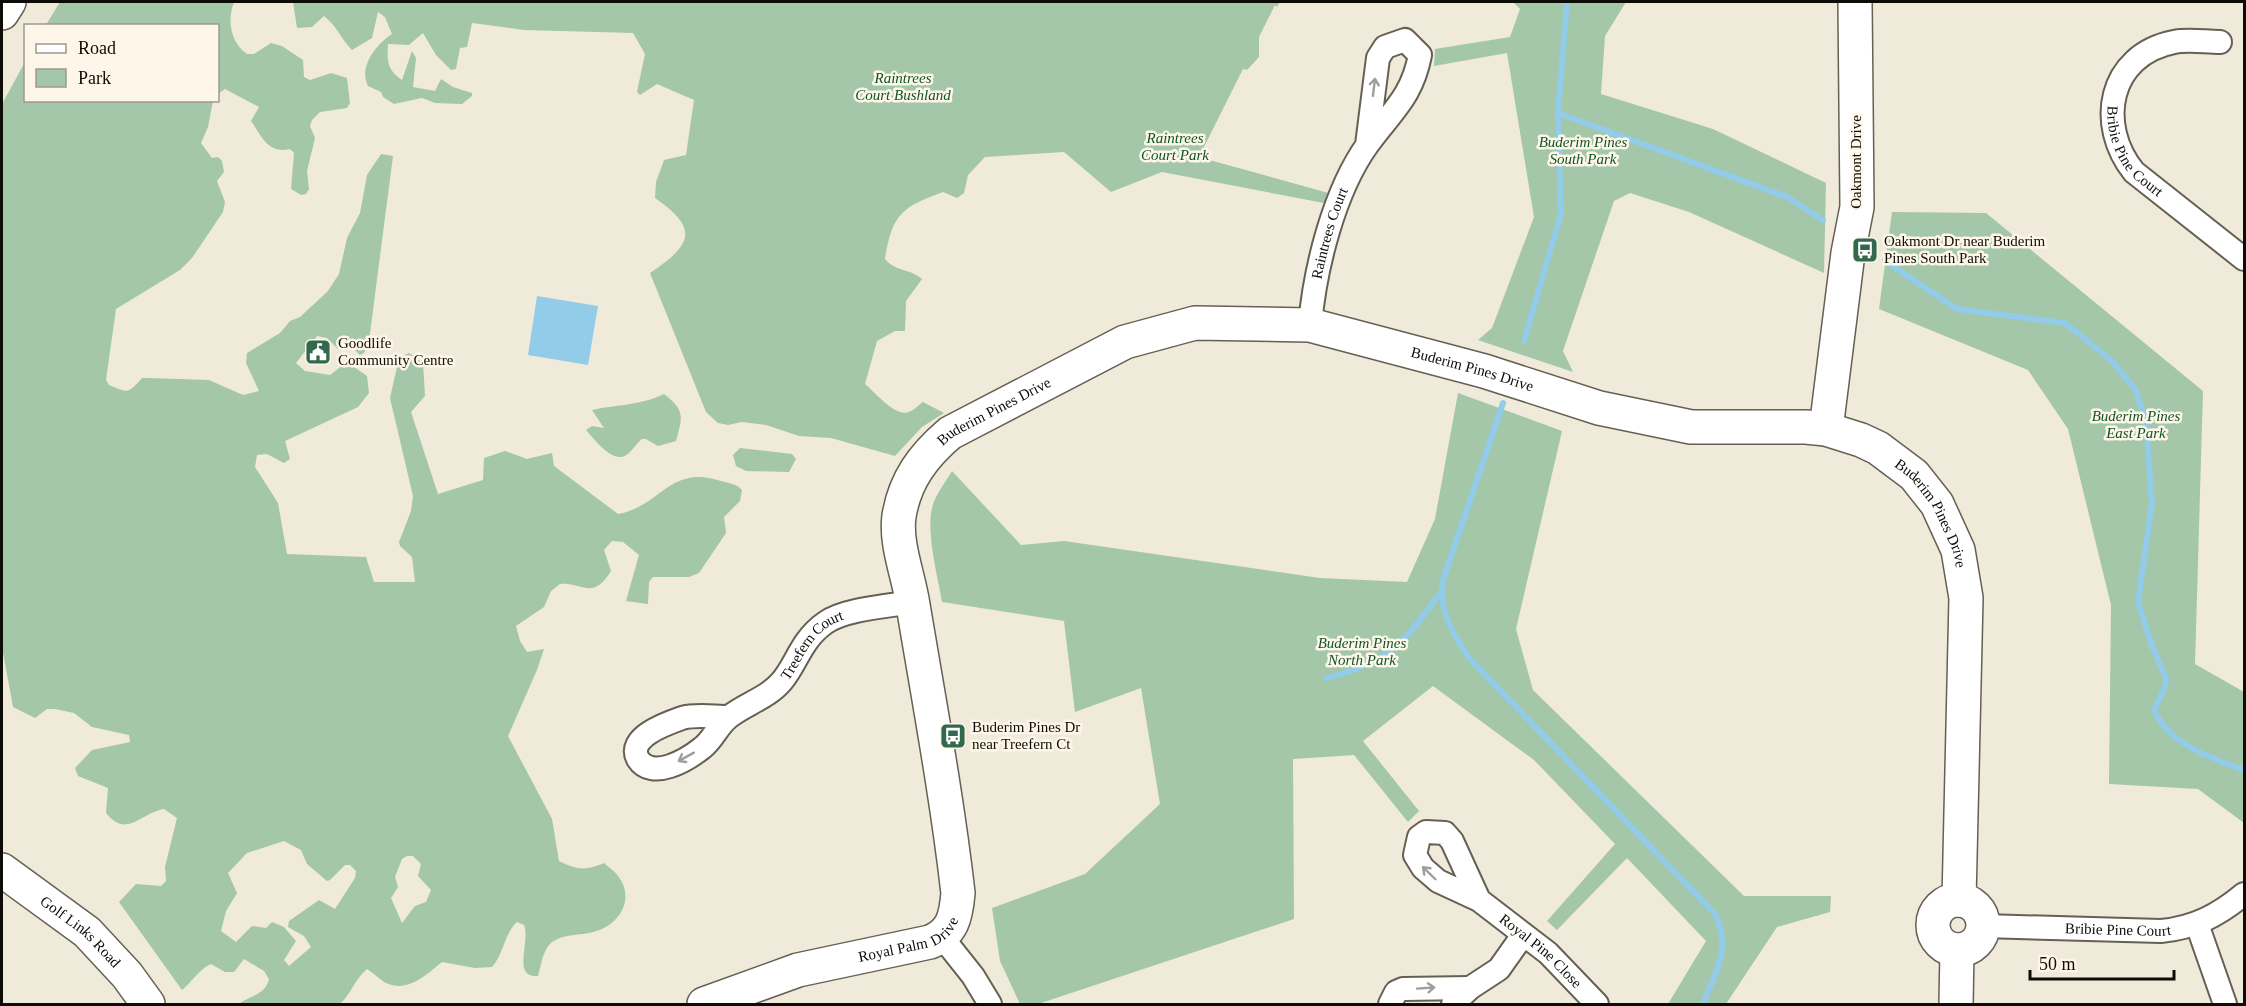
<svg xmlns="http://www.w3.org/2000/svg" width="2246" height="1006" viewBox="0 0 2246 1006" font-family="Georgia,serif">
<rect width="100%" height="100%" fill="#f0eadb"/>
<g fill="#a4c6a9" fill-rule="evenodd">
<path d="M60,2H234C227,20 230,42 247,54H254L271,43L282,46L303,60L304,77L310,80L331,73L347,78L350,103L347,108L320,112L312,120L310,126L315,138L307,171L309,189L306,194L301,195L291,189L294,153L290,149C268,154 262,137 251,121L259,107L225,89L218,94V26L46,25Z"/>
<path d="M293,2H1280L1277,7L1275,5L1259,37V57L1247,70L1243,69L1202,151L1206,159L1332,194L1329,204L1162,172L1111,192L1064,152L985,157L968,175L964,193L957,198L943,192C902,207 892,214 885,259C896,272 909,268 922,279L906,301L905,331H895L877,341L865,384C875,392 897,420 911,411C915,409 918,405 923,402L944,413L922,427L895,456L831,438L799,436L766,425L742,422L728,425L718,423L706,412L650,273C692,245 700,229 655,198L656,182L664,160L686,155L694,100L657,84L640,95L637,92L645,54L633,33L524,30L472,23L467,47L460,48L456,69L451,70L436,55L423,33L409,45L388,44C387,61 387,70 402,80L412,51L416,58L413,87L435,91L441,79L453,87L472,93V96L462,104L435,103L422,98L394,104L383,97L381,92L368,86C358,66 377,44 392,34L385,17L378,12L372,38L352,50C341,39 337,26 324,16L312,27L297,28Z"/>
<path d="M1513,2H1626L1605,36L1601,94L1713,129L1826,183L1824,273L1689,212L1630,193L1614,201L1563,351L1573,372L1478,340L1492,328L1534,217L1507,53L1434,66L1435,49L1510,37L1520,9Z"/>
<path d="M25,62L26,100L213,101L208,127L201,143L212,158L218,157L222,161L224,172L217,181L225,202L223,212L192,258L180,270L116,309L106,380L109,385C128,393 128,394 142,378H148L209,380L243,395L259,391L246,363L247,353L280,333L290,321L300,317L328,291L339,274L347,238L360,213L367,175L381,154L393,156L369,341L364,353L360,355L346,341L338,349L327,338L317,336L296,363L305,371L330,375L347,362L367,376L369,393L358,407L285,441L290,459L284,463L267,454L257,455L255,467L278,503L287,554L366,557L374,582H415L412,557L400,546L399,542L411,511L413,496L390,398L399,358L409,353L423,363L425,396L411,412L438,494L483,480L484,458L505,451L527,459L552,453L554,466L618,514C662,506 669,464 721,481C729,483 737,484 742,490L740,501L724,517L726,533L699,573L689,577H653L649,582L648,604L626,601L639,555L623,542L612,541L604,550L611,571C592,602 581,581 560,584L551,591L544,607L516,626L520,641L527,652L544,649L537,670L508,736L552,819L559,861C577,870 585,871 604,863C608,867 615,871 618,876C636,899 619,926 593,932C579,936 565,933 552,942C543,949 541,965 538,976C511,978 531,941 524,925L517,922C504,934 504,953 492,967L475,968L442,962C426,975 408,993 386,983C380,980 374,973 367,969C355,979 351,994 340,1004H239C251,994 265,996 269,979L264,971L244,959L234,972H225L211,964C200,968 192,982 182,990L119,902L136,884L161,886L166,881L165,867L177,818L164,809C140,813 127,839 106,813L108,788L78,776L75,768L92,750L130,742L129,735L92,727L74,713L55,709H47L35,718L13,707L2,647V104ZM284,841L301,850L307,864L327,881L330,880L345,865H350L356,871L355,878L335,909L319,900L289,921L288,927L304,936L311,947L289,966L284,960L296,941L284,927L272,922L266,928L252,926L236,942L221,931L226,911L237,893L228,873L247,853ZM407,856H413L421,864L418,876L431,890L426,902L415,906L402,923L391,898L398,887L395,877L402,859Z"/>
<path d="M1892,212L1986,213L2203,391L2195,664L2244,692V823L2198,789L2109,784L2111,605L2068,429L2028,370L1879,309Z"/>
<path d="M1458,393L1562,431L1516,629L1533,690L1744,896H1831L1830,912L1777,927L1726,1004H1668L1706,941L1627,858L1557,930L1547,921L1615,844L1534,760L1433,686L1363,741L1419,811L1408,822L1354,755L1293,759L1294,919L1038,1004H1020L1000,961L992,908L1085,874L1160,804L1141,688L1075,712L1064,621L942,602C938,577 926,533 932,508C935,495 945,483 952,471L1021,545L1064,541L1320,578L1407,582L1435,519Z"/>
<path d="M664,394C685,410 683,417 676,441L658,446L646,439H642C636,444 631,453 625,456C611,462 594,439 586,430L592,426L604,428L592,410C620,404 638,406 664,394Z"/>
<path d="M740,448L792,454L796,459L789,472L746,471L736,466L733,455Z"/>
</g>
<path fill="#92cce9" d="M537,296L598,306L588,365L528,355Z"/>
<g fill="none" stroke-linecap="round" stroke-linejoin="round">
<g stroke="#92cce9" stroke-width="6">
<path d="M1558,113L1787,197L1823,220"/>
<path d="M1885,261L1957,309L2065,323L2112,361L2135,389L2146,422L2152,503L2138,602L2152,646L2166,678L2165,687L2154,710C2170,745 2211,758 2244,770"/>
<path d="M1524,341L1561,214L1558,113L1567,2"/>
<path d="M1503,403L1442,583C1440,614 1453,634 1470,659L1715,914C1732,948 1716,971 1703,1004"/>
<path d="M1326,678C1390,663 1404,642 1441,592"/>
</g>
<defs>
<g id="street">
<path id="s1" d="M2220,42C2205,42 2188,39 2174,42C2108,55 2096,125 2134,172L2244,259"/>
<path id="s2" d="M1310,325C1315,268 1334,191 1368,144C1392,111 1412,97 1420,55L1405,40L1385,47L1378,58L1367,145"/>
<path id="s3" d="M728,717C714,717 696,714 682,718C668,723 626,737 638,759C652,781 687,760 702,748C713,740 718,725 729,717C745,704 768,698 782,681C797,663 801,640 825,623C844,609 889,606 913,602"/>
<path id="s4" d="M1479,900L1452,841L1445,833L1426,832L1419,837L1415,855L1423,868L1438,881L1479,900L1548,953L1597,1004"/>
<path d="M2197,924L2225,1004"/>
<path id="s5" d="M1983,926L2161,931C2194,928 2219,915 2244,894"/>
<path d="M942,937L973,976L990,1004"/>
<path d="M1390,1004L1396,992L1403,989L1470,988"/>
<path d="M1453,1004L1470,988L1499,969L1523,935"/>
</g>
<g id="secondary">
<path d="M2,13L9,2"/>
<path d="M1826,429L1848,253L1857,207L1855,2"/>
<path id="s6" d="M2,870L87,932L127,975L148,1004"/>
<circle cx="1958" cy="925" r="25"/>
<path id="s7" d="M704,1004L798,970L930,942C953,933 956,916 958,893C947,797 929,701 913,605C909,577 895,544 899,516C905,480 923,456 950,433L1125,342L1195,323L1310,325L1484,371L1599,408L1691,427H1806L1826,429L1861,440L1878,448L1914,475L1937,504L1958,550L1966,598L1959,900"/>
<path d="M1956,1004L1957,950"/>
</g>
</defs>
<use href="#street" stroke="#666054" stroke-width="26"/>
<use href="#secondary" stroke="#666054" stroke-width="36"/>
<use href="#street" stroke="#fff" stroke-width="22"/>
<use href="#secondary" stroke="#fff" stroke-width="33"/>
</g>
<defs><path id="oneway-shaft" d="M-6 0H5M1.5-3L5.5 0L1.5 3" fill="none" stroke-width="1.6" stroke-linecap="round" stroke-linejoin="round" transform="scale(1.5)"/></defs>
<g stroke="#9f9e9c">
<use href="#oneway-shaft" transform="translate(1374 87) rotate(-83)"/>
<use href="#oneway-shaft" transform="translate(686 757) rotate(151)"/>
<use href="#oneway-shaft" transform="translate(1429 873) rotate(-136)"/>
<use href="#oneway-shaft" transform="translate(1426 988) rotate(-4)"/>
</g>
<defs>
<symbol id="bus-square" viewBox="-11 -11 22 22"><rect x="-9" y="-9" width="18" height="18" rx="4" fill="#31684e" stroke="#fef7e9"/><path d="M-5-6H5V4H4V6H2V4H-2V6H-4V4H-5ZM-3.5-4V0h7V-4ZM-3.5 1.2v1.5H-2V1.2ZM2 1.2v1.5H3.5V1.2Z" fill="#fff"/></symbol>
<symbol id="civic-square" viewBox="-11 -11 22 22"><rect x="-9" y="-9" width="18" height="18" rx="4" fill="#31684e" stroke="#fef7e9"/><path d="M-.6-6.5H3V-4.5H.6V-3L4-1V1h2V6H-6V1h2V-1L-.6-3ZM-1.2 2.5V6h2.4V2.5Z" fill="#fff"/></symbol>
</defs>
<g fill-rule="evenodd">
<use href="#bus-square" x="1850" y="235" width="30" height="30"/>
<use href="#civic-square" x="303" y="337" width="30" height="30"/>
<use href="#bus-square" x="938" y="721" width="30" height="30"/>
</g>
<g text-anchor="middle" stroke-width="5" stroke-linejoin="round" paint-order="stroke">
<g font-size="15" font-style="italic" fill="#0d5425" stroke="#fef7e9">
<text x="903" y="83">Raintrees<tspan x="903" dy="17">Court Bushland</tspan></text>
<text x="1175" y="143">Raintrees<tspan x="1175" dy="17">Court Park</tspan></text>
<text x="1583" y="147">Buderim Pines<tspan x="1583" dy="17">South Park</tspan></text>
<text x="2136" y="421">Buderim Pines<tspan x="2136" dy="17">East Park</tspan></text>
<text x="1362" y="648">Buderim Pines<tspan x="1362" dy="17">North Park</tspan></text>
</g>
<g font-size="15" fill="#0e0c07" stroke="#fef7e9">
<text dy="5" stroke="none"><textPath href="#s1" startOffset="194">Bribie Pine Court</textPath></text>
<text transform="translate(1856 162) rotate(-90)" y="5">Oakmont Drive</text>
<text dy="5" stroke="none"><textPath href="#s2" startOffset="94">Raintrees Court</textPath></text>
<text dy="5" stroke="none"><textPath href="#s7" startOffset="1330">Buderim Pines Drive</textPath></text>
<text dy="5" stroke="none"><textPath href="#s7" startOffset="826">Buderim Pines Drive</textPath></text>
<text dy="5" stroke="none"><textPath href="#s7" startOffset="1834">Buderim Pines Drive</textPath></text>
<text dy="5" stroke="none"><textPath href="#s3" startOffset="340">Treefern Court</textPath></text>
<text dy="5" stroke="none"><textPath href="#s5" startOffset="135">Bribie Pine Court</textPath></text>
<text dy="5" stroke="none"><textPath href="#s6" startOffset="100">Golf Links Road</textPath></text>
<text dy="5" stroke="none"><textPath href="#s7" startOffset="216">Royal Palm Drive</textPath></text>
<text dy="5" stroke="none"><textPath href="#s4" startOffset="282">Royal Pine Close</textPath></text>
</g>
<g font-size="15" fill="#0e0c07" stroke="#fef7e9" text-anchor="start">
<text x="1884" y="246">Oakmont Dr near Buderim<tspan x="1884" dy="17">Pines South Park</tspan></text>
<text x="338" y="348">Goodlife<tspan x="338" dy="17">Community Centre</tspan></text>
<text x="972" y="732">Buderim Pines Dr<tspan x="972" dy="17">near Treefern Ct</tspan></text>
</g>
</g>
<rect width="2246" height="1006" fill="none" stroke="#0e0c07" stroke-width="6"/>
<rect x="24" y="24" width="195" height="78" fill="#fef7e9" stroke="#9e998f" stroke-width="1.5"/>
<rect x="36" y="44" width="30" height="9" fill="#ffffff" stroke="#9e998f" stroke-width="1.5"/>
<text x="78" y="54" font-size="18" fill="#0e0c07">Road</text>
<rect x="36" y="69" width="30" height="18" fill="#a4c6a9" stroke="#9e998f" stroke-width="1.5"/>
<text x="78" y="84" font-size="18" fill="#0e0c07">Park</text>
<path d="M2030 970v9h144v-9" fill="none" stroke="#0e0c07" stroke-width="3"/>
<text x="2039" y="970" font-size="18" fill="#0e0c07" stroke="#fef7e9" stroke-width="4.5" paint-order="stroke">50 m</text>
</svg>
